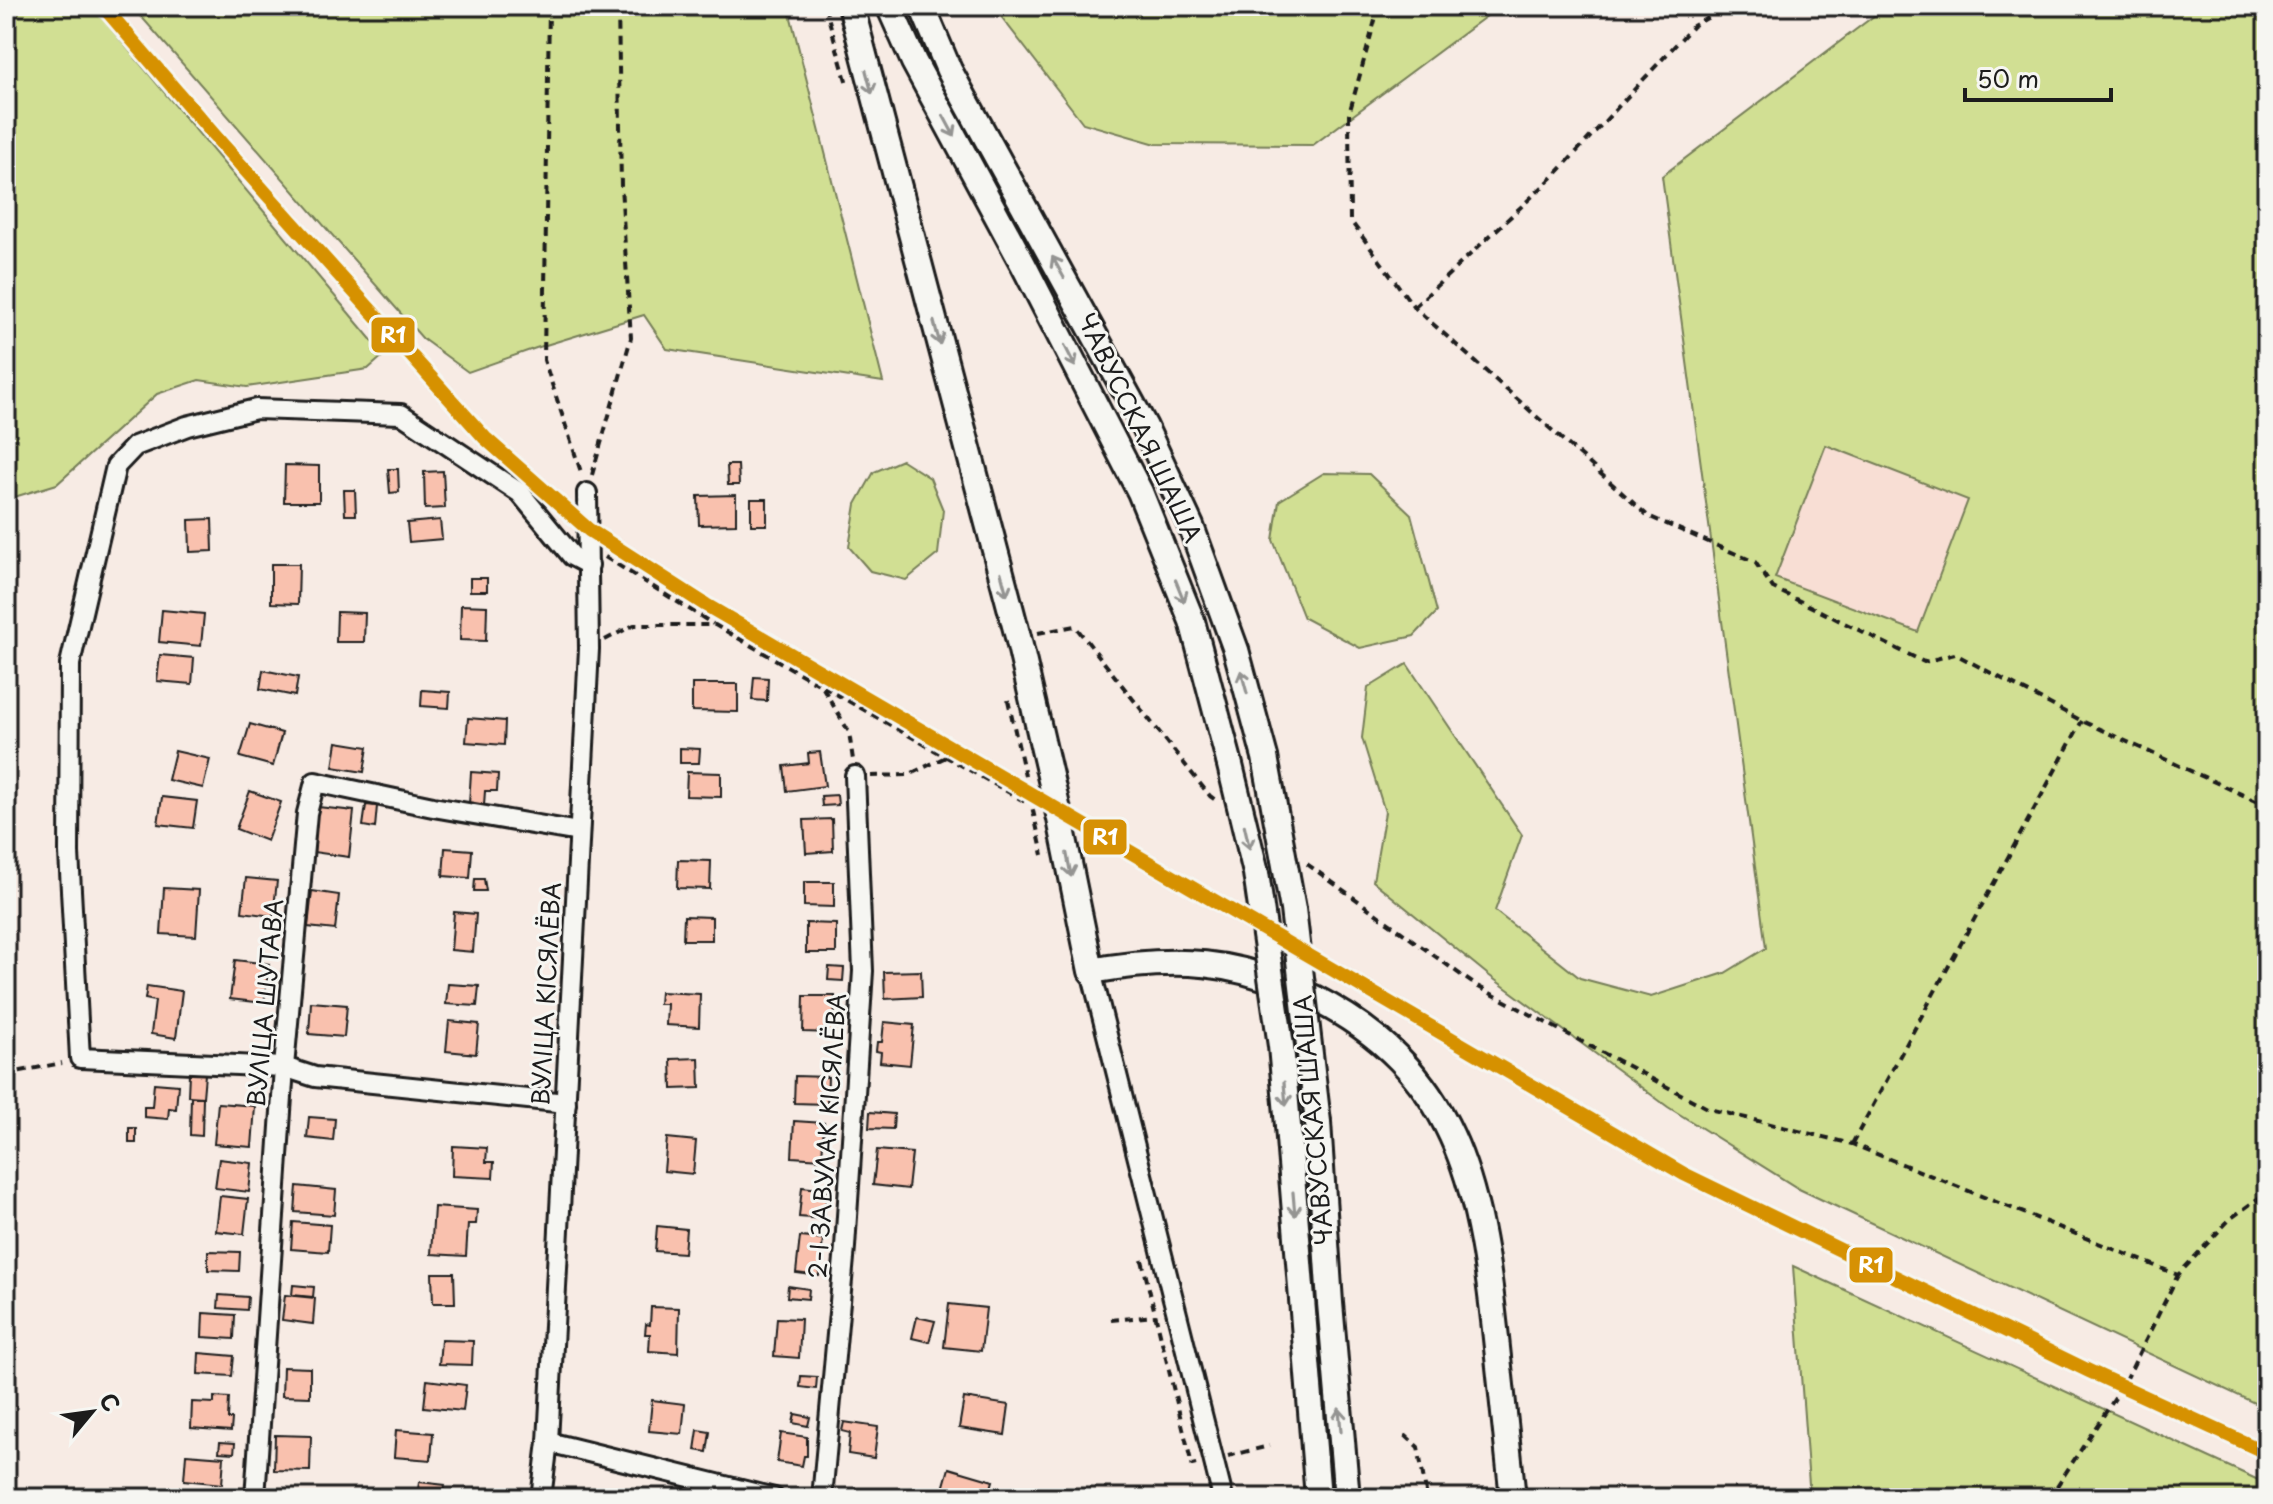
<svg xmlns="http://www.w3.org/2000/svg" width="2273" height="1504" viewBox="0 0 2273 1504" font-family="'Playpen Sans',sans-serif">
<rect width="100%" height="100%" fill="#f7ebe4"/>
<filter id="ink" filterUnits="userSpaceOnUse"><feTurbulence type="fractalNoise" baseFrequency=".0125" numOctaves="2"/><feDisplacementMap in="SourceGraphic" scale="16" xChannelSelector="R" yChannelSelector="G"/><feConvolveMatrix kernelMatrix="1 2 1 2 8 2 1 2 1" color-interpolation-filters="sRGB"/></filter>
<g filter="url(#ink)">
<path fill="#f8ded4" d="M1825,445L1968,500L1918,633L1775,578Z"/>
<g fill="#d1df93" stroke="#767e58" stroke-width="2" fill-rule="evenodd">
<path d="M6,6H92L384,355L368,369L247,387L199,380L157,394L57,484L11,498L6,482Z"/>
<path d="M132,6H788L883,382L667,349L644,315L536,348L468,372L423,339Z"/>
<path d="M993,6H1500L1313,145L1156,144L1083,123Z"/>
<path d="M1887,6H2267V1409L1799,1189L1668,1107L1487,974L1373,881L1385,812L1362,738L1368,688L1407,664L1522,835L1495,911L1580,978L1651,997L1725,973L1766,948L1662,176ZM1826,445L1968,500L1918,632L1775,578Z"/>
<path d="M902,460L930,478L943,510L938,554L906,580L870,571L849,547L856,504L874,472Z"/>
<path d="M1324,473L1369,474L1411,514L1437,612L1414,636L1360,648L1304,618L1273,540L1279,501Z"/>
<path d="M1793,1266L2267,1484V1498H1810Z"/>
</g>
<g fill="#f9c1ae" stroke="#1c1c1c" stroke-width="2">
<path d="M285,465L319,466V502H284Z"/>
<path d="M727,465H738L739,485H728Z"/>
<path d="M388,469H398L399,492L390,493Z"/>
<path d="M443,471L445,508L425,509L424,472Z"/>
<path d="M344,490H355L356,515H345Z"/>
<path d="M736,495V524L699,525L698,496Z"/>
<rect x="751" y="499" width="16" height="26"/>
<path d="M212,519L213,551L190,552L189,520Z"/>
<path d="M440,520L442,539L409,542L407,523Z"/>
<path d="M271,564H299L298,604L271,603Z"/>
<rect x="470" y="578" width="17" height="13"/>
<path d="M461,605L487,606L486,641L460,640Z"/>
<path d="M162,610L204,614L201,646L159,642Z"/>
<path d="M337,612L365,613L364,642H336Z"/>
<path d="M160,655L194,658L192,684L157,681Z"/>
<path d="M263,670L298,677L295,696L260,689Z"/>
<path d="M754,677L768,678L767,701L752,700Z"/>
<path d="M692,684H738V712L692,711Z"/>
<path d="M422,690L450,692L449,708L421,706Z"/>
<path d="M468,718L505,721L504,745L466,742Z"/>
<path d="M250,724L282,733L273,766L240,757Z"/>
<path d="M337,742L368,747L364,772L333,767Z"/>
<path d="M680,748L700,749L699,763H680Z"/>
<path d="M175,751L210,759L203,788L168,780Z"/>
<path d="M820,752L825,786L787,791L784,766L809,763L808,753Z"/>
<path d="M471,772L498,774L497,791H485L484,805L469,804Z"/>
<path d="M687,772L721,773V797L686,796Z"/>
<path d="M250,791L281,802L267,841L236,829Z"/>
<path d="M837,795L838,805L822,806L821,796Z"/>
<path d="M162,797L197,801L193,828L158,824Z"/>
<path d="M366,805L377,806L375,828L363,826Z"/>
<path d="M318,807L354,811L349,857L313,852Z"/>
<path d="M832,819L833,851L806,853L804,820Z"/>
<path d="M445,848L472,850L470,878L443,876Z"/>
<path d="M678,860L711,861L710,889L677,888Z"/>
<path d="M246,878L277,881L273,916L242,912Z"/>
<path d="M475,879H484L486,891H474Z"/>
<path d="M804,882H834V907L804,906Z"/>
<path d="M164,888L199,890L196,936L161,934Z"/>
<path d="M312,891L339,895L335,930L308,927Z"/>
<path d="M454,912L476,914L473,952L451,950Z"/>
<path d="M684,916L712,917V940H683Z"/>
<path d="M806,923L836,924V953H806Z"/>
<path d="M235,960L269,964L264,1003L230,999Z"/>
<path d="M829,967L844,968L843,981L828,980Z"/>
<path d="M921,971L922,997L885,999L884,972Z"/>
<path d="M448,984L479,986L477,1006L446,1004Z"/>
<path d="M147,986L182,991L176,1038L151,1034L155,1001L145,999Z"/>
<path d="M660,992L700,994L699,1027L666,1025L667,1004H659Z"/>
<path d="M804,996H835L834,1033L803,1032Z"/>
<path d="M311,1002L347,1005L344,1037L309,1034Z"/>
<path d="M449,1021L479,1024L476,1054L446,1051Z"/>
<path d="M884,1022L914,1025L910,1065L880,1062L881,1052L876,1051L877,1042H882Z"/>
<path d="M699,1058L700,1088L672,1089L671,1059Z"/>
<path d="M189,1073L205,1074L203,1097L188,1096Z"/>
<path d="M795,1076L828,1077L827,1104L794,1103Z"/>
<path d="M154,1083L178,1085L176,1109L169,1108L168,1119L144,1117V1107H152Z"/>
<path d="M191,1097H203L202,1136L190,1135Z"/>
<path d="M218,1103L255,1106L252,1147L214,1144Z"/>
<path d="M870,1112L894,1114L893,1129L869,1128Z"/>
<path d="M309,1117L335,1119L333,1141L307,1138Z"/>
<path d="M794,1121L824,1123L822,1159L792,1157Z"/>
<rect x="129" y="1128" width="7" height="15"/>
<path d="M667,1138L696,1141L693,1174L664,1171Z"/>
<path d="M453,1146L487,1148L486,1162H494L493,1178L452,1176Z"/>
<path d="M877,1150L912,1153L908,1189L873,1185Z"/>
<path d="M219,1159L252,1163L249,1192L215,1188Z"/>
<path d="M297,1186L336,1190L334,1215L295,1212Z"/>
<path d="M802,1187L827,1190L824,1219L799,1217Z"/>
<path d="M220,1196L248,1199L244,1234L216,1231Z"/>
<path d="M434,1207L477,1210L476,1224H468L466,1256L431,1254Z"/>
<path d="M293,1222L330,1225L328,1252L291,1249Z"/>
<path d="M657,1226L686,1229L684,1253L655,1251Z"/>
<path d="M800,1237L823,1239L819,1276L796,1273Z"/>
<path d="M208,1251L240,1252L239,1271L208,1270Z"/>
<path d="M432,1273H454L455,1303H433Z"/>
<path d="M293,1285L314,1287L313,1297L292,1295Z"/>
<path d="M788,1286L809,1289L808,1299L787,1297Z"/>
<path d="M219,1295L248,1297L247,1310L218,1308Z"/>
<path d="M285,1295L315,1298L313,1324L282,1320Z"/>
<path d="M949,1304L986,1308L981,1351L944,1347Z"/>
<path d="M651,1307L679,1308L678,1353L649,1351L650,1334H645L646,1324L650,1325Z"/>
<path d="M203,1313L235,1315L234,1339L202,1337Z"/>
<path d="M917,1317L935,1321L929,1342L912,1338Z"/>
<path d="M777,1318L801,1319L799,1358L774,1356Z"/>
<path d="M441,1340L473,1341L472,1365L439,1364Z"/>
<path d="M199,1353L234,1356L232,1376L198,1374Z"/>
<path d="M283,1367L310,1368V1397L282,1396Z"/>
<path d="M801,1376L817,1377L816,1389L800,1387Z"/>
<path d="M427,1380L466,1385L463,1411L424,1407Z"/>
<path d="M214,1397L229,1398L228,1419H232L231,1431L191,1428L192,1402L214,1403Z"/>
<path d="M964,1398L1009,1405L1005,1435L959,1428Z"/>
<path d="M652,1400L685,1404L682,1434L649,1431Z"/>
<path d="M795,1414L810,1417L808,1426L793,1423Z"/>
<path d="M844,1422L878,1427L874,1458L848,1454L850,1433L842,1431Z"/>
<path d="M396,1430L433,1433L431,1460L394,1457Z"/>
<path d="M698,1430L710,1432L707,1452L695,1450Z"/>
<path d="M781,1433L807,1437V1456H804L802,1466L777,1462Z"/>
<path d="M275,1435L311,1436L310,1471L274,1470Z"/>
<path d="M220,1442L235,1443L234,1453L219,1452Z"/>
<path d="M186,1454L224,1457L222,1484L184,1480Z"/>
<path d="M949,1468L993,1481L988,1498L941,1496Z"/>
<path d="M419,1482L445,1485L444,1498H417Z"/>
</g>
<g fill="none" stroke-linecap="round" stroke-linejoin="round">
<defs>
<g id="minor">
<path d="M1091,971L1223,1498"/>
<path d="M566,1103L315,1077L284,1067L80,1058L69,853L70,664L116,466L135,446L187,426L256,409L401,414L520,493L572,556L589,565"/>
<path d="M548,1442L774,1498"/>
<path d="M255,1498L284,1067L307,813L315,782L433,807L579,832"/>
<path d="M541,1498L548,1442L589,649L587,493"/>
<path d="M822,1498L845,1247L863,971L855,776"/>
</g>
<g id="major">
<path d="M851,6L1018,637L1060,819L1091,971C1175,956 1237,959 1314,998C1456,1070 1479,1183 1495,1329C1501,1386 1507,1442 1513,1498"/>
<path d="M889,6L914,62L1023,264L1140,492L1192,621L1229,761"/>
<path d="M922,6L949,70L1145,427L1191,526L1236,650L1265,757"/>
<path d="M1318,1122L1330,1303L1347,1498"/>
<path d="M1288,1126L1318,1498"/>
</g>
</defs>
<use href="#minor" stroke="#1c1c1c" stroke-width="24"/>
<use href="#major" stroke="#1c1c1c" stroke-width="30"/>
<g stroke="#1c1c1c" stroke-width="4" stroke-dasharray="8 6" stroke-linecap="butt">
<path d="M549,6L544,360L582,475"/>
<path d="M825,6L847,84"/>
<path d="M1379,6L1349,114L1350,220L1414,307L1648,516L1755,562L1773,588L1924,662L1955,654L2082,721L2267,806"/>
<path d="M1414,307L1555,175L1693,26L1728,6"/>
<path d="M592,475L631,338L621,186L618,6"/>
<path d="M605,557L713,624"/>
<path d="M1038,633L1075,626L1210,796L1217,801"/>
<path d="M605,640L634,625H715L1029,804"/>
<path d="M823,688L849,732L853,760"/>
<path d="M1008,700L1043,855"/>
<path d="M871,776L908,775L948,756"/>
<path d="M1307,864L1475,985L1709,1109L1852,1144L2178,1275L2230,1219L2267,1192"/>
<path d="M6,1074L62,1063"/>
<path d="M1852,1144L2082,721"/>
<path d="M1142,1260L1192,1465L1196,1464"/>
<path d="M1111,1320L1156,1316"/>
<path d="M1405,1435L1418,1447L1427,1498"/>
<path d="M1228,1456L1269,1446"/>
<path d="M2049,1498L2123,1386L2178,1275"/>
</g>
<use href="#minor" stroke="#f6f6f2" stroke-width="18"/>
<use href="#major" stroke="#f6f6f2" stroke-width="24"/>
<defs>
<g id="major-bridge">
<path d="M1265,757L1293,909L1318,1122"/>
<path d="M1229,761L1256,873L1281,1046L1288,1126"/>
</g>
</defs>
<use href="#major-bridge" stroke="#1c1c1c" stroke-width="30" stroke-linecap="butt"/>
<use href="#major-bridge" stroke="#f6f6f2" stroke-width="24"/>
<defs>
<path id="rail-1" d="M103,6L222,144L485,438L589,530L706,605L1684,1174L2089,1371L2267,1453"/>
</defs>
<use href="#rail-1" stroke="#f6f6f2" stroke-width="20"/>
<use href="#rail-1" stroke="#d69104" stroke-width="14"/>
</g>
<defs><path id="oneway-shaft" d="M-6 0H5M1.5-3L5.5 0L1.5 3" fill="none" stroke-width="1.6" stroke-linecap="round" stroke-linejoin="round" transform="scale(2)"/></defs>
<g stroke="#949492">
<use href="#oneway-shaft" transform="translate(869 82) rotate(75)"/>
<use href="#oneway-shaft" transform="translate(949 126) rotate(62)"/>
<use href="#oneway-shaft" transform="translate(1058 267) rotate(-119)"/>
<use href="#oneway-shaft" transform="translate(937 333) rotate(75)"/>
<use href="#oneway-shaft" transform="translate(1070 356) rotate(63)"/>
<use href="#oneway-shaft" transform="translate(1004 584) rotate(75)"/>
<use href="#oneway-shaft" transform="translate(1180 591) rotate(68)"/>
<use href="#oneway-shaft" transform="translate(1244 682) rotate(-105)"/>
<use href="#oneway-shaft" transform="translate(1247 837) rotate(77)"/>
<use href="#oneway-shaft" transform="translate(1069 865) rotate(79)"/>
<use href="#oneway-shaft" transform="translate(1285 1094) rotate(85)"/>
<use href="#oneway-shaft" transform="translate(1294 1204) rotate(85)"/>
<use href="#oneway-shaft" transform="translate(1340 1420) rotate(-95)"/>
</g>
</g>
<g text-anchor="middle" stroke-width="6" stroke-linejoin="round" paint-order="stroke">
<g font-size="24" fill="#1c1c1c" stroke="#f6f6f2">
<text transform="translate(1139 428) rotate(64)" y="8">ЧАВУССКАЯ ШАША</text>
<text transform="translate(547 994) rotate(-87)" y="8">ВУЛІЦА КІСЯЛЁВА</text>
<text transform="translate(266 1003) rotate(-85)" y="8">ВУЛІЦА ШУТАВА</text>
<text transform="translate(1314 1120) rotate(-95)" y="8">ЧАВУССКАЯ ШАША</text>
<text transform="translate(828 1136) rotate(-86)" y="8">2-І ЗАВУЛАК КІСЯЛЁВА</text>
</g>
</g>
<g stroke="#f6f6f2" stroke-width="3">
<rect x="370" y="316" width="46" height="38" rx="8" fill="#d69104"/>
<rect x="1082" y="818" width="46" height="38" rx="8" fill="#d69104"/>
<rect x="1848" y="1246" width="46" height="38" rx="8" fill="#d69104"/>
</g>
<g font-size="22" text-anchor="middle" font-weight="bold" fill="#fff">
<text x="393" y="343">R1</text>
<text x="1105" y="845">R1</text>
<text x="1871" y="1273">R1</text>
</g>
<rect width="2273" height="1504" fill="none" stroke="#f6f6f2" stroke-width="32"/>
<rect x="16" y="16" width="2241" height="1472" fill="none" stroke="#1c1c1c" stroke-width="3" filter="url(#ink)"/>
<g transform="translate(92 1412) rotate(61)" stroke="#f6f6f2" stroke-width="6" paint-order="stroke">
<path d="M0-6L14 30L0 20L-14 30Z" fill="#1c1c1c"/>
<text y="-12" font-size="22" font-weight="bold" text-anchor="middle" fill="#1c1c1c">С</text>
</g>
<path d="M1965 88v12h146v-12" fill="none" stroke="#1c1c1c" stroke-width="4"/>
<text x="1977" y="88" font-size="24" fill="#1c1c1c" stroke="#f6f6f2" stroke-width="6" paint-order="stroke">50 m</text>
</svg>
